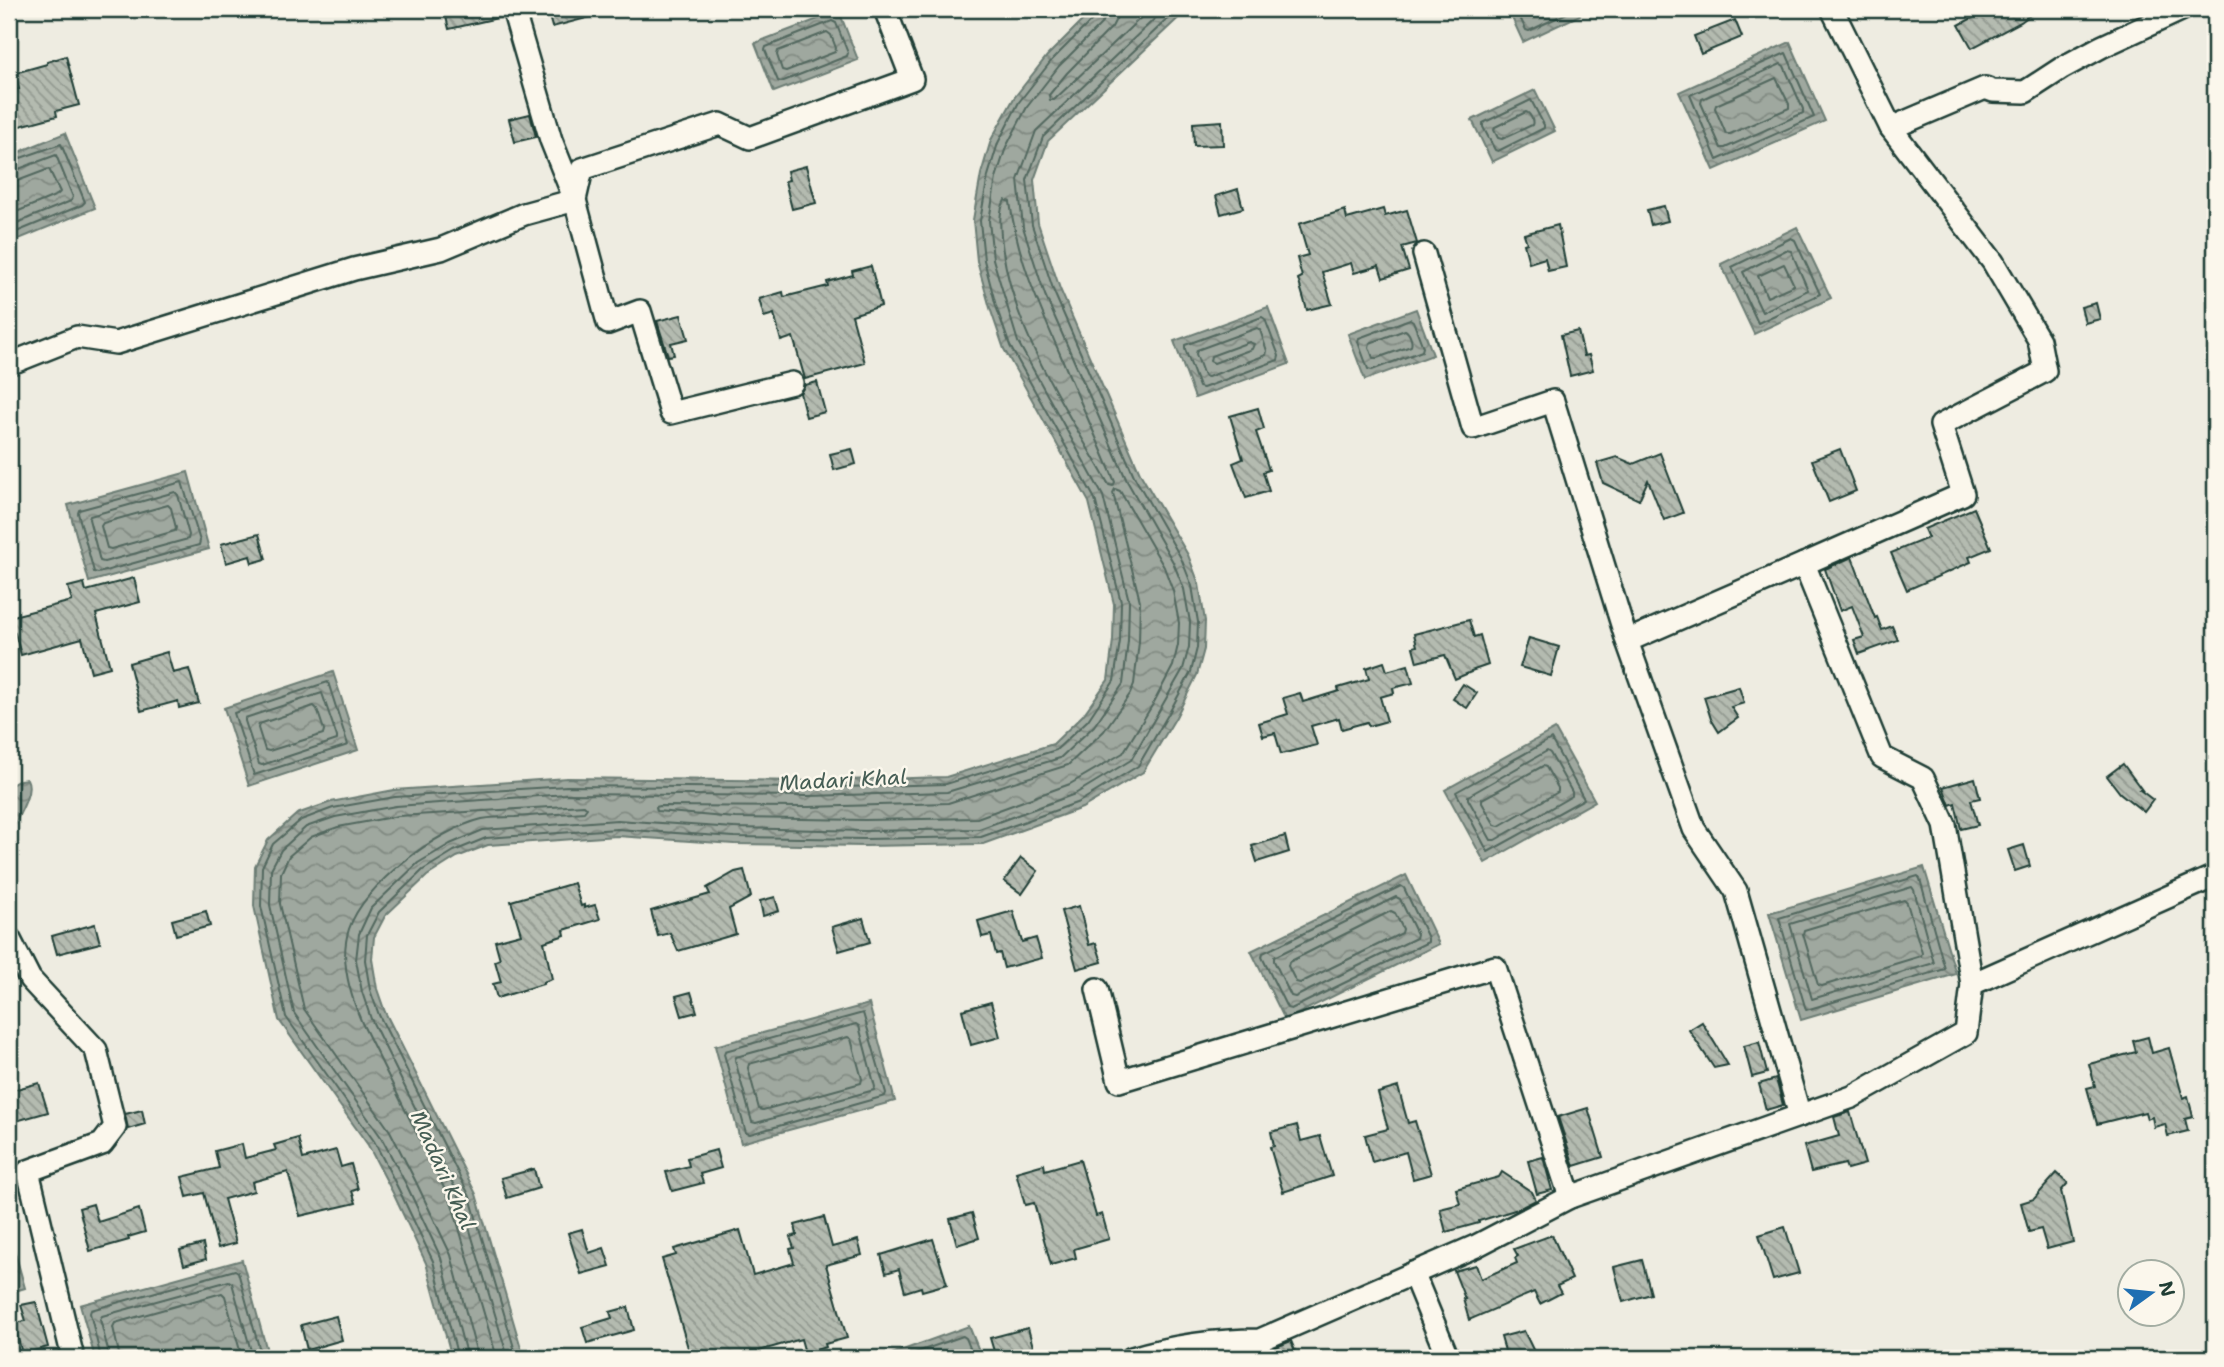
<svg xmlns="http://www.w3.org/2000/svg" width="2224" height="1367" viewBox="0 0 2224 1367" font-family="'Shantell Sans',sans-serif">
<defs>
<pattern id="water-waves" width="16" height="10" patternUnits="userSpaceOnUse" patternTransform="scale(1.75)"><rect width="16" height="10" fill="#9fa89f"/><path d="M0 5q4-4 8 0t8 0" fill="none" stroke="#818a82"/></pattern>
<pattern id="building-back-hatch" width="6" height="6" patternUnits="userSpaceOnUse" patternTransform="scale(1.75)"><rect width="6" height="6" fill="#b4bbb0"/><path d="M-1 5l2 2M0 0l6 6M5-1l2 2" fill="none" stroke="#929990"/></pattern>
</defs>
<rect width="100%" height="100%" fill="#eeece1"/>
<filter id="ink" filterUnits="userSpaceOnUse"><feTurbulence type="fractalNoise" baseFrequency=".0143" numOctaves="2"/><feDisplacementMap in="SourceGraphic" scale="14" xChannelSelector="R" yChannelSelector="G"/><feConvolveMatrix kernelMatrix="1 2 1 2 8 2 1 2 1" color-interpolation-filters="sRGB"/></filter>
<g filter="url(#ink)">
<g fill="url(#water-waves)" stroke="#6c7d74" stroke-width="2">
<path d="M1094,9H1188L1048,141L1034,180L1038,223L1060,289L1141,475L1188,555L1199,584L1205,621L1204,649L1197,675L1176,717L1143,772L1082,808L983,844L865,846L734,844L617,836L488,845L457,857L427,876L385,916L374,937L372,959L377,989L385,1012L476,1194L524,1358H452L426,1263L393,1193L368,1145L279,1020L254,906L255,866L268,840L297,814L331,802L394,790L567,778L809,781L946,777L1053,744L1083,715L1108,680L1113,640L1114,604L1089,502L1004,349L990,308L977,261L973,220L981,174L991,140L1014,98L1047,56Z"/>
<path d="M1508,9H1577L1580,15L1523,42Z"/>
<path d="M839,11L858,60L774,92L755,43Z"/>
<path d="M1790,42L1825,121L1714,170L1679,92Z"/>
<path d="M1535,90L1555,131L1492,162L1472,120Z"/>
<path d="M65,133L95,208L9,243V156Z"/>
<path d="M1797,227L1831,298L1754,334L1721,264Z"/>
<path d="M1268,307L1289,364L1195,398L1174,341Z"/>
<path d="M1416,309L1433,355L1365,380L1348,334Z"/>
<path d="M188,472L209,549L89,582L68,505Z"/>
<path d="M333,672L358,750L249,786L224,708Z"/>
<path d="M1555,729L1595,801L1485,863L1445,790Z"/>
<path d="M27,779C35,792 15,821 9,835V786L20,780Z"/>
<path d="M1924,867L1956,974L1801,1020L1769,913Z"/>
<path d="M1406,875L1439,944L1285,1020L1251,951Z"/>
<path d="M869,1004L895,1101L741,1143L715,1046Z"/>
<path d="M9,1231L25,1288L9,1293Z"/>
<path d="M242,1260L269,1358H95L80,1305Z"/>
<path d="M969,1326L982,1358H887L886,1356Z"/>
</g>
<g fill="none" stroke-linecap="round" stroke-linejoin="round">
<g stroke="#52685f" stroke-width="2">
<path d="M1118,9L1117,17L1112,27L1067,73L1049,95L1050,100H1054L1150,9"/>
<path d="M1516,9L1526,30L1529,31L1569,12L1571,9"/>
<path d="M832,21L836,23L848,53L847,56L781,82L778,81L765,50L766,47Z"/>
<path d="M827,32L831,35L836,48L835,52L786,71L782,70L777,55L778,51Z"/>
<path d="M1786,53L1814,117L1717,160L1690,95Z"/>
<path d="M1781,64L1784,66L1803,109V113L1725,148H1721L1701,103L1702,99Z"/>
<path d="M1776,78L1789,104V108L1730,134H1726L1715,108L1716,105Z"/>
<path d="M1531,100L1544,125V128L1498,151L1495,150L1483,127V123Z"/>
<path d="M1526,112C1530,113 1534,121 1532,125L1502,139L1498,138L1494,130L1495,127Z"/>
<path d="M9,162L61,144L85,202L82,205L9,235"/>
<path d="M9,171L16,170L56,155L73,197L71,201L9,226"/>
<path d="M9,182L20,180L49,169L60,192L57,195L9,215"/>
<path d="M1005,200L1010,202C1017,256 1038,304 1060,354C1078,397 1097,439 1115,482L1113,486L1109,485C1065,407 1010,328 1001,236C1000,224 999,211 1005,200Z"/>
<path d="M1791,238L1795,240L1820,294L1758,323L1732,267Z"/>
<path d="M1786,250L1791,251L1808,290L1762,312L1743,272Z"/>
<path d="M1784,264L1794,285L1767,297L1758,276Z"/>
<path d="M1262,317L1265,319L1279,356L1278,360L1203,388L1199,387L1185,349V345Z"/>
<path d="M1410,319L1413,321L1423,347L1422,351L1372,370L1368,369L1358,342L1359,338Z"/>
<path d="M1257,328L1260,330L1267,351L1266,355L1208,377L1204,376L1196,354L1197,350Z"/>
<path d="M1405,330C1409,332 1413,341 1411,346L1377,358H1373L1369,347L1370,343Z"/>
<path d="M1249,342L1254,344L1252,349L1214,363L1210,361L1211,356Z"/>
<path d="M182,482L200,541L199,545L98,573L94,572L78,513L79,510Z"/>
<path d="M1115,489L1120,491L1164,567L1173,591L1179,623L1178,645L1173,666L1153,704L1123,753L1070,784L977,818L865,820L735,818L657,811L656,807L660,806L809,807L948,803L1068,765L1104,731L1130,694L1134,684L1139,642L1140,601L1113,493Z"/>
<path d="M175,492L178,495L189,535L188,539L104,562L100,561L89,519L90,516Z"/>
<path d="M168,505L171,508L176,528L175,531L111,549L107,548L101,526L103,523Z"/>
<path d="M328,682L348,745L254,775L234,713Z"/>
<path d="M322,693L337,737V740L262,765L259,764L245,721V718Z"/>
<path d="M314,706L317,709L324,730L323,734L269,751L265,750L258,728L259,724Z"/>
<path d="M1551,739L1584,799L1488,852L1456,792Z"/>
<path d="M1547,751L1550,753L1572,792V796L1495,840H1491L1468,799V796Z"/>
<path d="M1543,766L1546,767L1558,788V792L1499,826L1495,825L1482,803V799Z"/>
<path d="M1918,876L1920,879L1945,969L1806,1010L1779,918Z"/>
<path d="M1401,886L1404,888L1428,938V942L1291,1009L1287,1008L1262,957L1263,953Z"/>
<path d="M1912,887L1914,890L1934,963L1812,999L1790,924Z"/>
<path d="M1396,897L1400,899L1417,934L1416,938L1295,997L1291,996L1274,961V957Z"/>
<path d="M1904,900L1907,903L1922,953L1921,956L1822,986L1818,985L1803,934L1804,930Z"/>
<path d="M1391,911L1395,913L1403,929L1402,933L1300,983L1296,982L1288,966L1289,962Z"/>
<path d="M863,1013L886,1093L885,1096L750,1134L746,1133L724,1054L725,1051Z"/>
<path d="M856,1024L859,1026L875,1087L874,1090L756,1123L752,1122L735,1060L736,1057Z"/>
<path d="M848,1037L851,1039L862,1079L861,1083L763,1110L759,1109L748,1068L749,1064Z"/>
<path d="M101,1358L90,1313L91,1310L235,1270L238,1272L262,1358"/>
<path d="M110,1358L100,1319L102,1316L229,1281L232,1283L253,1358"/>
<path d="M120,1358L113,1327L115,1323L222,1293L225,1296L242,1358"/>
<path d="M458,1358L433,1261L399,1190L374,1141L286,1017L261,906L262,867L273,844L301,820L333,808L395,797L567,786L809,788L946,784L1056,750L1088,720L1114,681L1120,641L1121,602L1095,499L1010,346L996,306L984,260L980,221L988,176L998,143L1019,102L1052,60L1096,16L1098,9"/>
<path d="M467,1358L441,1258L407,1186L381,1137L294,1013L270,905L271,869L281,850L306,827L335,817L396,806L567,794L809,796L947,792L1060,758L1094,726L1123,684L1128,641L1129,601L1103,496L1018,342L993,259L989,221L996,178L1006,147L1027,107L1059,66L1103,22L1107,9"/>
<path d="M478,1358L451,1255L416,1182L390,1131L304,1009L280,904L281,873L289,856L311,837L338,827L398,816L584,805L587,808L584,812C561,814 538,815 515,817C504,817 493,817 482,819C437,830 364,884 349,929C339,959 350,995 362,1023L452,1204L497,1358"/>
<path d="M508,1358L461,1200L371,1019L362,992L356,960L359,934L371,908L418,863L450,844L483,830L617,820L734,828L865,831L979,829L1075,794L1131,760L1183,669L1189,647L1190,622L1184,589L1173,562L1127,481L1045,295L1023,227L1018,180L1036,131L1165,9"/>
<path d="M517,1358L470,1197L379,1015L370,990L365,960L367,935L379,912L423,870L454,851L486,838L617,829L734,837L865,839L981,837L1079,802L1138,766L1169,713L1191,672L1197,648L1198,622L1192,586L1181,558L1135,478L1054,292L1032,225L1027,180L1043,137L1178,9"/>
<path d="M900,1358L963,1336L966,1338L974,1358"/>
</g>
</g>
<g fill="url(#building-back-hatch)" stroke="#1f3d34" stroke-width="2">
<path d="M444,9H500L502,17L449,29Z"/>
<path d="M547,9H602V14L552,27Z"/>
<path d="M1989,9H2038L2021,22L1972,48L1959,25Z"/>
<path d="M1735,20L1742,37L1701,54L1694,36Z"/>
<path d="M66,56L79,105L56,111L57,116L9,129V90L19,89L15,73L47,64V62Z"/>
<path d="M530,114L536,137L515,142L509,119Z"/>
<path d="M1222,121L1223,145L1194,146L1193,123Z"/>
<path d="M806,166L816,203L792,209L785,181L789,180L787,171Z"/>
<path d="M1238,189L1243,208L1221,214L1216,196Z"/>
<path d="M1664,206L1668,221L1651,225L1647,210Z"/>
<path d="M1383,209L1385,216L1407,210L1417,243L1402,247L1409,270L1383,278L1379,266L1354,273L1351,263L1322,272L1332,304L1307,310L1298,279L1302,277L1297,258L1308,255L1299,224L1345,210L1347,219Z"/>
<path d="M1558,225L1566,267L1548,271L1545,258L1529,263L1524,244L1527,243L1524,234Z"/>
<path d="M871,266L881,306L852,315L865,363L805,379L793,337L781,341L774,314L764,317L759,299L783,292L784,297L828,286L827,282L853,275L852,271Z"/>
<path d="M2096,303L2100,319L2085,323L2081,307Z"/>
<path d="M681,315L688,339L671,343L674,355L668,356L657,321Z"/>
<path d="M1578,331L1584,356L1589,355L1593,370L1570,376L1561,335Z"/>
<path d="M817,382L825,412L806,417L800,393L805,385Z"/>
<path d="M1258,408L1264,429L1256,432L1269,470L1263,472L1269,491L1246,498L1233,463L1243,459L1230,416Z"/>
<path d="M852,449L856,464L834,470L830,454Z"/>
<path d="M1840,449L1856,491L1829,502L1812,460Z"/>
<path d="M1660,453L1683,513L1664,520L1648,480L1639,500L1603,483L1597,463L1617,457L1633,464Z"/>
<path d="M1974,508L1991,548L1969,557L1971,562L1907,590L1891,553L1928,538L1924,529Z"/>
<path d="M259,534L266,559L252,563L250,556L226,563L221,544Z"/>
<path d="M1852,557L1875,618L1877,617L1882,630L1892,626L1898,640L1859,654L1854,640L1864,637L1852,606L1840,611L1825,569Z"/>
<path d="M134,578L140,602L96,614L110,667L91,672L82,638L21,655L15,633L9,635V617L72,601L68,587L84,583L86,591Z"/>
<path d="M1469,620L1474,637L1480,635L1488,665L1471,671V672L1455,679L1445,655L1417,662L1413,647L1417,646L1414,634Z"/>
<path d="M1529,638L1559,647L1551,676L1520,667Z"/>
<path d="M167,652L173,673L189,669L199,703L179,708L178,701L141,711L129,663Z"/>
<path d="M1384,662L1387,671L1408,665L1413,683L1393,688L1394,693L1380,697L1387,721L1369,726L1367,722L1342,729L1339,718L1311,726L1317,745L1281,754L1275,733L1263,736L1259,723L1288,714L1283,698L1300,693L1303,702L1339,691L1338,688L1369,679L1366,668Z"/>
<path d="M1463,684L1477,693L1467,708L1453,699Z"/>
<path d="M1739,687L1744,703L1731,707L1738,718L1719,732L1711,719L1704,697Z"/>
<path d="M2123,764L2142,790H2140L2153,800L2144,812L2120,793L2107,776Z"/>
<path d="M1975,778L1980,798L1971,800L1978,825L1961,829L1955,803L1950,805L1943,787Z"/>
<path d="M1285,836L1289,852L1257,862L1252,846Z"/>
<path d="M2024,845L2030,866L2015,871L2008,850Z"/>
<path d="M1021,858L1038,871L1022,894L1004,881Z"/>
<path d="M744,870L751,897L729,909L736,934L678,951L670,933L658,936L651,911L710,894L707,888L735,872Z"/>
<path d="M574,883L581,906L584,905V908L595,905L600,919L564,930L565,935L544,942L552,979L543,982V984L497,998L493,984L501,982L495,961L500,959L495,941L521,934L511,901Z"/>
<path d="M775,897L779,911L763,916L760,901Z"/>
<path d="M1079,906L1089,945L1096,943L1102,962L1077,969L1061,911Z"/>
<path d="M206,911L210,926L176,935L172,920Z"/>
<path d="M1013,911L1022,942L1036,938L1042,958L1004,968L1000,953L996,954L991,935L982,937L978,921Z"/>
<path d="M863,918L870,942L839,951L832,927Z"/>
<path d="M95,924L100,943L57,954L52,936Z"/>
<path d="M691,992L697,1012L682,1016L676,996Z"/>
<path d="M991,1002L1000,1037L971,1045L962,1010Z"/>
<path d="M1702,1022L1728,1065L1714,1068L1689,1030Z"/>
<path d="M2148,1037L2152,1053L2169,1048L2183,1098L2188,1096L2193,1117L2185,1119L2188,1131L2168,1136L2165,1124L2154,1127L2152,1117L2147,1119L2145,1112L2097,1124L2087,1088L2095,1086L2089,1064L2136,1052L2133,1041Z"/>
<path d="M1759,1042L1767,1073L1752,1077L1744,1046Z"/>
<path d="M1776,1079L1783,1105L1766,1110L1759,1084Z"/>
<path d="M39,1083L48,1112L9,1123V1091Z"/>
<path d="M1398,1087L1408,1123L1415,1121L1431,1174L1413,1179L1406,1152L1372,1162L1365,1135L1388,1129L1378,1093Z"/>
<path d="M1588,1108L1603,1157L1574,1166L1558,1117Z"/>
<path d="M142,1110L145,1124L128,1129L125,1114Z"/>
<path d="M1850,1112L1865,1164L1847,1169L1845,1164L1811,1172L1804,1146L1839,1136L1834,1117Z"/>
<path d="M1297,1125L1301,1141L1320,1136L1332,1176L1283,1192L1270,1147L1274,1146L1271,1132Z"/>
<path d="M298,1138L303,1159L336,1150L341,1167L351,1164L358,1189L352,1191L356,1203L300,1216L288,1172L252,1182L254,1191L224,1199L236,1243L218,1248L204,1193L187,1197L182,1177L219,1168L215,1151L242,1144L245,1158L276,1150L274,1145Z"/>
<path d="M716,1150L721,1168L700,1174L703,1183L672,1191L666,1172L689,1166L687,1158Z"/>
<path d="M1543,1157L1552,1190L1537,1194L1528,1161Z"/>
<path d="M1080,1160L1096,1216L1102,1214L1109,1239L1074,1249L1076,1258L1051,1265L1034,1203L1025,1205L1016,1172L1044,1164L1045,1170Z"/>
<path d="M534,1169L539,1188L507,1198L501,1178Z"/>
<path d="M1502,1172L1532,1192L1536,1200L1518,1209L1479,1221V1223L1446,1232L1440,1209L1460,1204L1456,1189L1499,1177Z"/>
<path d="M2057,1173L2068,1183L2061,1191L2073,1242L2047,1249L2041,1229L2029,1232L2021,1203L2034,1199Z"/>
<path d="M93,1204L98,1222L139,1209L145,1232L128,1237L129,1240L90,1251L79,1208Z"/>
<path d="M972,1213L979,1238L957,1245L950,1219Z"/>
<path d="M824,1217L832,1247L858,1240L862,1255L826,1265L847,1338L825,1344L826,1347L805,1353L801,1339L759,1351L761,1358H691L662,1259L676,1255L674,1249L740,1230L753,1275L794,1263L790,1249L794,1248L790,1237L797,1235L795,1225Z"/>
<path d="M1785,1227L1799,1273L1773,1280L1759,1235Z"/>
<path d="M582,1229L589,1253L604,1248L610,1266L581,1274L568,1233Z"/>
<path d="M1552,1235L1572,1279L1557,1286L1561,1293L1540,1304L1534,1292L1469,1320L1463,1299H1465L1454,1271L1476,1265L1481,1279L1517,1263L1515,1258L1518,1256L1514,1249Z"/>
<path d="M933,1239L947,1284L922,1291L921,1287L905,1292L899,1269L886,1273L881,1255Z"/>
<path d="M203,1244L206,1259L184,1265L180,1250Z"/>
<path d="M1642,1260L1651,1294L1623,1302L1614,1267Z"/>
<path d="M36,1302L48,1347L22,1354L14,1323L26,1321L21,1305Z"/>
<path d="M628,1307L634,1330L587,1343L582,1327L612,1318L610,1312Z"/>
<path d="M336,1316L342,1340L307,1350L301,1325Z"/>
<path d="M1028,1328L1036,1358H996L990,1338Z"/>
<path d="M1524,1331L1537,1358H1507L1501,1337Z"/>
<path d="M1291,1341L1298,1358H1260L1264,1352Z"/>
</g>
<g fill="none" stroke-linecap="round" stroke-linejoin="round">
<defs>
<g id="minor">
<path d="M1832,9L1891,128L1993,262L2039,340L2045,371L1941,425L1963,494L1804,564L1882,757L1923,778L1945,825L1972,984"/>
<path d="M1891,128L1985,88L1993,91L2025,92L2062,68L2101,47L2183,9"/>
<path d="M1424,254L1473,428L1553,401L1627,641L1804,564"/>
<path d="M9,364L77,337L116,343L354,269L441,249L524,214L575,200L551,140L513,9"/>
<path d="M792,383L671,413L640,311L608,323L575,200L582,169L720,124L750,138L912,79L885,9"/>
<path d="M1627,641L1694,829L1736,891L1800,1116"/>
<path d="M9,938L30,979L96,1050L115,1127L102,1144L28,1171L73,1358"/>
<path d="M1097,989L1119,1081L1495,967L1570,1197"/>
<path d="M1413,1273L1448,1358"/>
<path d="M1132,1358C1172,1346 1217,1340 1260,1340L1476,1246L1570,1197L1852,1097L1966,1033L1972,984L2215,876"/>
</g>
</defs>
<use href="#minor" stroke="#1f3d34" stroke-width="26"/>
<use href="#minor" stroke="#fbf7ec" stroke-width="21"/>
</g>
</g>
<g text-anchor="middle" stroke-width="5" stroke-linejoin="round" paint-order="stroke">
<g font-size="21" font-style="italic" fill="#455d54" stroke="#fbf7ec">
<text transform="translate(843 780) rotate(-3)" y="7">Madari Khal</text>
<text transform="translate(443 1170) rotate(66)" y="7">Madari Khal</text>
</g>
</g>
<rect width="2224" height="1367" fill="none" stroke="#fbf7ec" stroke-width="35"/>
<rect x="18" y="18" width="2189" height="1332" fill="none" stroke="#1f3d34" stroke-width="2.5" filter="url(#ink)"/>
<g transform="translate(2151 1293) rotate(75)"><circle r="33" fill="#fbf7ec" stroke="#a3ada2" stroke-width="2"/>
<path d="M0-5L12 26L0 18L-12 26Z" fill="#1f6fb2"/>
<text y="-10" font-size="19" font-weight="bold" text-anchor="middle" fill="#1f3d34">N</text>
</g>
</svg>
